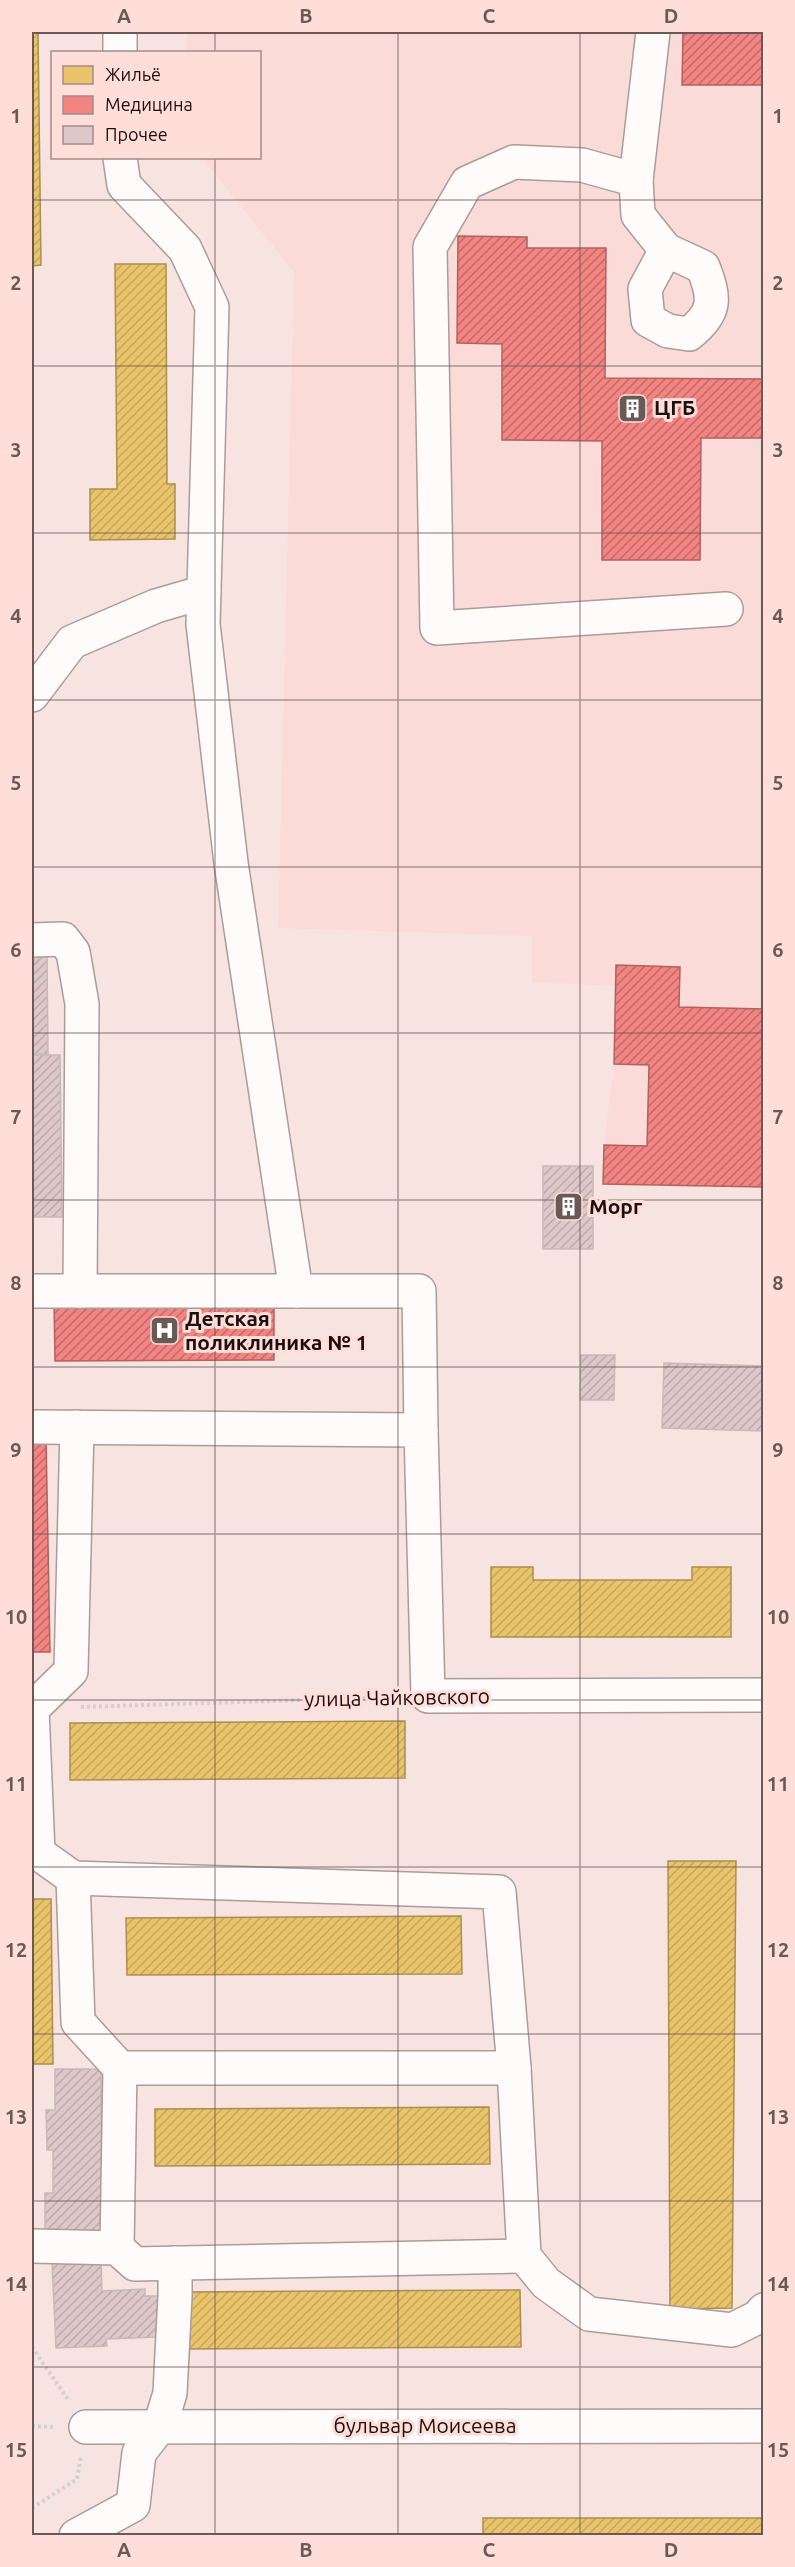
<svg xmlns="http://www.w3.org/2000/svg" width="795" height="2567" viewBox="0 0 795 2567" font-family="Ubuntu,sans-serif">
<defs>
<pattern id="homes-hatch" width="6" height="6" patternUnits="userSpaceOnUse" patternTransform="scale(1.5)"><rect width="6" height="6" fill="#e9c46a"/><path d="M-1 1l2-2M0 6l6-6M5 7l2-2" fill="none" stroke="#c7a75b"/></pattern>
<pattern id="health-hatch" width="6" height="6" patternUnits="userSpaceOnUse" patternTransform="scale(1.5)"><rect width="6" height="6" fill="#f28482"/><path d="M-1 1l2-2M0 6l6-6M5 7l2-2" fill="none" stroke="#c36a69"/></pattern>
<pattern id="building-hatch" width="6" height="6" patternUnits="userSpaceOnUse" patternTransform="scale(1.5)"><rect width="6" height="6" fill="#ddc7c9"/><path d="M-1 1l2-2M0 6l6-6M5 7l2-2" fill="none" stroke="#bdaaab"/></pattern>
</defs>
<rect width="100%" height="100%" fill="#f7e4e1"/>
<path fill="#fadbd7" d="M187,32H763V1187L603,1184L604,1145L614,1064L617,986L532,982V936L278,928L294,272L202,158H260V52H187Z"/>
<g fill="url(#homes-hatch)" stroke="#ac8e4e" stroke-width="1.5">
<path d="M32,32H38L41,265L32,266Z"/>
<path d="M115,264H166L167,484H175V539L90,540V489H117Z"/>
<path d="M491,1567H533V1580H692V1567H731V1637H491Z"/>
<path d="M405,1721V1778L70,1780V1723Z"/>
<path d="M668,1861H736L732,2308L670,2309Z"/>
<path d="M32,1899H51L53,2064H32Z"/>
<path d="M461,1916L462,1974L127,1975L126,1918Z"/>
<path d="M489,2107L490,2164L155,2166V2109Z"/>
<path d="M520,2290L521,2347L186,2349V2292Z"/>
<rect x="483" y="2518" width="281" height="18"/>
</g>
<g fill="url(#health-hatch)" stroke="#b2615f" stroke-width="1.5">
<path d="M683,32H764V85H682Z"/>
<path d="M458,236L527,237V248H606L605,378L764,379V438H701L700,560H602V441L502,440V344L457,343Z"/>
<path d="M616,965L680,967L679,1007L764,1009V1187L603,1184L604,1145L647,1146L649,1065L614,1064Z"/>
<path d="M274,1301V1360L55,1361L54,1302Z"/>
<path d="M46,1436L50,1652H32V1437Z"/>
</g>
<g fill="url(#building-hatch)" stroke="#c8b9b9" stroke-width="1.5">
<path d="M32,953H47L48,1054H32Z"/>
<path d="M32,1055H60L62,1217H32Z"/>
<rect x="543" y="1166" width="50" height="83"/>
<path d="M581,1355H615L614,1400H580Z"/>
<path d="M664,1363L764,1366V1431L662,1428Z"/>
<path d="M55,2069H101L102,2234L45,2235V2193H53V2150H47L46,2110H55Z"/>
<path d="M101,2261L102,2291L145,2289V2296H186V2327L156,2328L157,2337L106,2339L107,2346L56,2348L52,2263Z"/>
</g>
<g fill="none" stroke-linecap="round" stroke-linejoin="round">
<defs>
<g id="minor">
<path d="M653,32L636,180L582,165L514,162L467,183L430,247L437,628L726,609"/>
<path d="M120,52V32"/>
<path d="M120,158L124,185L185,249L212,307L203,624L231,863L296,1291"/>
<path d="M636,180L638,215L666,250L703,267C715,298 717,312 689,334L668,331L648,320L645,289L666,250"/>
<path d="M32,695L72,642L156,606L204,592"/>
<path d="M32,940L63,939L73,952L82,1004L80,1291"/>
<path d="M32,1291H419L421,1430"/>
<path d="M32,1427L421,1430L428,1696L764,1695"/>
<path d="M77,1427L71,1671L32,1709L38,1853L73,1878L78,2022L120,2068L117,2248"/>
<path d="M73,1878L499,1892L514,2068L524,2256L546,2283L589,2314L732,2330L758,2317L764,2310"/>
<path d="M120,2068H514"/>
<path d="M32,2246L117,2248L135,2264L524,2256"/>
<path d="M86,2427L764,2426"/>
<path d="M76,2536L133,2505L139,2453L160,2426L170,2393L175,2296V2263"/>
</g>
</defs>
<use href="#minor" stroke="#ab9c9a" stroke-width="36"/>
<g stroke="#d5d0ce" stroke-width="4" stroke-dasharray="3 3" stroke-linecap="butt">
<path d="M81,1707L397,1697"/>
<path d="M32,2347L69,2401"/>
<path d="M32,2426L55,2427"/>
<path d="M32,2508L77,2479L81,2456"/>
</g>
<use href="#minor" stroke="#fefbfa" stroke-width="33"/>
</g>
<path fill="none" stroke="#695a58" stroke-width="1.5" stroke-opacity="0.55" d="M215,32V52M398,32V2536M580,32V2536M215,158V2536M32,200H764M32,366H764M32,533H764M32,700H764M32,867H764M32,1033H764M32,1200H764M32,1367H764M32,1534H764M32,1700H764M32,1867H764M32,2034H764M32,2201H764M32,2367H764"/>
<defs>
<symbol id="building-square" viewBox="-11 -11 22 22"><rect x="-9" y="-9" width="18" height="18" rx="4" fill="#695a58" stroke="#ffddd9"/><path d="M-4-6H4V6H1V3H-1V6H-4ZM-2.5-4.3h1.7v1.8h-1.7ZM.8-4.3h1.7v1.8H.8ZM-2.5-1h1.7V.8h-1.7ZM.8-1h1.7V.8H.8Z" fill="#fff"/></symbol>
<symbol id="hospital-square" viewBox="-11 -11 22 22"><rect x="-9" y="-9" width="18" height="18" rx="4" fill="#695a58" stroke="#ffddd9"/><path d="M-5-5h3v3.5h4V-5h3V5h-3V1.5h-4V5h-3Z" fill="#fff"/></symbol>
</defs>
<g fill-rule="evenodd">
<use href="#building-square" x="616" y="392" width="33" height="33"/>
<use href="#building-square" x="552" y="1190" width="33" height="33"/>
<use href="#hospital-square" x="148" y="1314" width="33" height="33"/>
</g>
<g text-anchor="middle" stroke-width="6" stroke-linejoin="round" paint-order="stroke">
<g font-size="21" font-weight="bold" fill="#1d0f0e" stroke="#ffddd9" text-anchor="start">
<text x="654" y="415">ЦГБ</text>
<text x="589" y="1214">Морг</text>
<text x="185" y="1326">Детская<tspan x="185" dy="24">поликлиника № 1</tspan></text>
</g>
<g font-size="21" fill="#1d0f0e" stroke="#ffddd9">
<text transform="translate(397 1698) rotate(-1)" y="7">улица Чайковского</text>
<text x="425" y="2433">бульвар Моисеева</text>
</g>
</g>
<rect width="795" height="2567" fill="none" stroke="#ffddd9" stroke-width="66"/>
<rect x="51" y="51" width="210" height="108" fill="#ffddd9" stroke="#a58b88" stroke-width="1.5"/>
<rect x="63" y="66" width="30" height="18" fill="#e9c46a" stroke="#a58b88" stroke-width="1.5"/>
<text x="105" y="81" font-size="18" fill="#1d0f0e">Жильё</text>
<rect x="63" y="96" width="30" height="18" fill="#f28482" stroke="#a58b88" stroke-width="1.5"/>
<text x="105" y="111" font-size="18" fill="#1d0f0e">Медицина</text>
<rect x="63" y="126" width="30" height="18" fill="#ddc7c9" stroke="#a58b88" stroke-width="1.5"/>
<text x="105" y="141" font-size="18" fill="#1d0f0e">Прочее</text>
<rect x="33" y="33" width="729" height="2501" fill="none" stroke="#695a58" stroke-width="2"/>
<g font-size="20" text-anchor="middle" font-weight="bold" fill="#695a58">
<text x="124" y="23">A</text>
<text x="306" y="23">B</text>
<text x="489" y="23">C</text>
<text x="671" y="23">D</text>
<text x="16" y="123">1</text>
<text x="778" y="123">1</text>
<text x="16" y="290">2</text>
<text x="778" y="290">2</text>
<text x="16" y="457">3</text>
<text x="778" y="457">3</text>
<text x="16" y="623">4</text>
<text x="778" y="623">4</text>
<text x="16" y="790">5</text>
<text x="778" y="790">5</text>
<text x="16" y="957">6</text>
<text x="778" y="957">6</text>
<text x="16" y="1124">7</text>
<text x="778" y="1124">7</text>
<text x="16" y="1290">8</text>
<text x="778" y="1290">8</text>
<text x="16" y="1457">9</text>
<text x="778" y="1457">9</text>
<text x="16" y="1624">10</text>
<text x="778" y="1624">10</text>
<text x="16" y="1791">11</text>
<text x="778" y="1791">11</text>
<text x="16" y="1957">12</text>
<text x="778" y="1957">12</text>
<text x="16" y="2124">13</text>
<text x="778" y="2124">13</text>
<text x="16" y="2291">14</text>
<text x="778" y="2291">14</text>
<text x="16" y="2457">15</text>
<text x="778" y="2457">15</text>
<text x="124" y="2557">A</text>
<text x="306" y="2557">B</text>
<text x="489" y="2557">C</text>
<text x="671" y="2557">D</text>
</g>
</svg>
